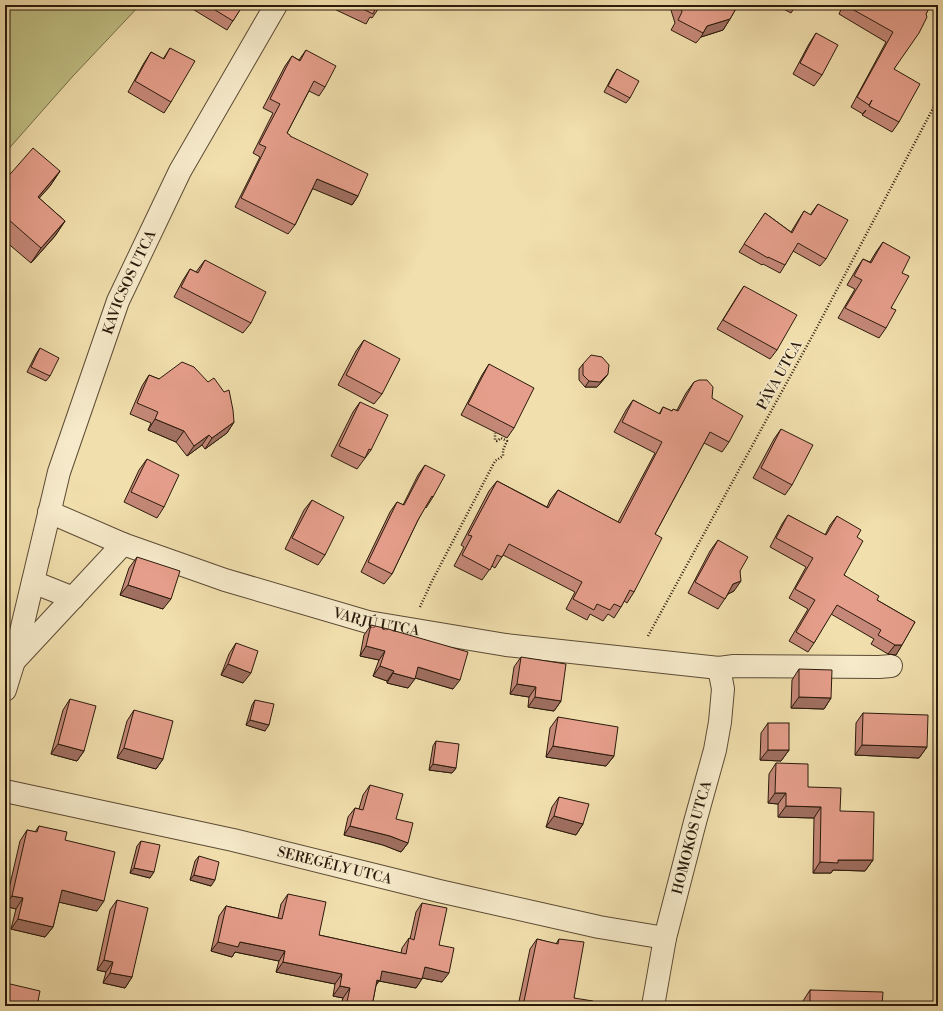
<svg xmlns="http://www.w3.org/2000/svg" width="943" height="1011" viewBox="0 0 943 1011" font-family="'Libre Bodoni',serif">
<rect width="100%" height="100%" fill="#f1dfad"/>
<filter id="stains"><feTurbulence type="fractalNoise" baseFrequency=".005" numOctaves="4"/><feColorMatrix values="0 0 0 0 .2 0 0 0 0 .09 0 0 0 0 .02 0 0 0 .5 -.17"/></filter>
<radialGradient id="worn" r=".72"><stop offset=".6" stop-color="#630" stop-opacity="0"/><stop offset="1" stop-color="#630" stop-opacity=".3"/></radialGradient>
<path fill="#c0c085" stroke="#756d48" d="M5,5H140L73,76L5,153Z"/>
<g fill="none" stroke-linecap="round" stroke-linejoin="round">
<defs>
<g id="minor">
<path id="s1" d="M49,512L123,544L225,580L368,622L506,645L719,668L734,666L879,667L891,666"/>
<path d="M33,582L73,598"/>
<path d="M15,660L123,544"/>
<path id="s2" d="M5,690L14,661L59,472L118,301L180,171L276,5"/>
<path id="s3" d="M5,791L233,840L439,891L599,927L665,938"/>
<path id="s4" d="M653,1006L665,938L695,822L715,750L720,722L723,689L719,668"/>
</g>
</defs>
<use href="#minor" stroke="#5c4b34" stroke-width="24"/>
<g stroke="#2a1a0b" stroke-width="2.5" stroke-dasharray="1 2" stroke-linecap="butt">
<path d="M420,607L431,583L495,461L503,456V450L507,441L501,438L497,441L495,440V433"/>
<path d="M648,636L815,331L938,99"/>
</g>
<use href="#minor" stroke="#f6eaca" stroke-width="22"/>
</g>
<g fill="#c58878" stroke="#2a1a0b">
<path d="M186,5H243L227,30Z"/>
<path d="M334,5H381L372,18L370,17L366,24L332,8Z"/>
<path d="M667,5H738L730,19L723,30L701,37L696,43L671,30L675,23L670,7Z"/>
<path d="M776,5H796L791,13Z"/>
<path d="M843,5H931L894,69L899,122L892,132L862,115L866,110L863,114L851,107L886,42L839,14Z"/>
<path d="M816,33L822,75L814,86L793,74L809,44Z"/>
<path d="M170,48L171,102L164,113L128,92L144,63L151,52L163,59Z"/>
<path d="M306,50L325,87L319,96L309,91L287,133L290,136L358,196L352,205L313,188L295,225L288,234L235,207L260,157L253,153L273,113L263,108L285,66L292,56L299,60Z"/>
<path d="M617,69L630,98L626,103L604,92L613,75Z"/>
<path d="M60,171L50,186L39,198L65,221L55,236L31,263L5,241V180Z"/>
<path d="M818,204L826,259L820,266L793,251L785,265L780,273L763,264L762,265L739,252L765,213L791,232L799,219L804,211L810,215Z"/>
<path d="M883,242L902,273L891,308L886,328L879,338L838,318L855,289L847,285L857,268L863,259L870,262L876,252Z"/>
<path d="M205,260L251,323L243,333L174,297L183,280L190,269L196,272Z"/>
<path d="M744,286L777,350L770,359L717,329L738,295Z"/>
<path d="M364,340L382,394L374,404L338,385L356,351Z"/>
<path d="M40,348L50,376L46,381L27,372L36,354Z"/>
<path d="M489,364L514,428L507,438L461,415L482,375Z"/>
<path d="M583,364L608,374L604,379L597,387H585L579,380V369Z"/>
<path d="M149,375L159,379L208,382L234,422L227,433L205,449L202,445L187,456L176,442L148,430L151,423L130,414L142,386Z"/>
<path d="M694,382L712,398L729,442L722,452L704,443L655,534L634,592L627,603L624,601L621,607L614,618L608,614L603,621L590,614L587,620L566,609L575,592L503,555L495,568L492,566L482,580L454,566L464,547L461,545L489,491L497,481L547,507L550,500L558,490L618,522L655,453L614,432L626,410L633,400L659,414L663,407L672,411L677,410L686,393Z"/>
<path d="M360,402L371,450L357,469L331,456L353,412Z"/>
<path d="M781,429L792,485L785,495L753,478L774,439Z"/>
<path d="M147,459L164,507L157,518L124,502L139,470Z"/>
<path d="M425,465L433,497L426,508L425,507L418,520L392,574L384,584L361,572L390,512L397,502L403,505L418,475Z"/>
<path d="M312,500L325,555L318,565L285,549L304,510Z"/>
<path d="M788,515L825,535L830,525L837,516L857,537L844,575L877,600L915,622L896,655L888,654L871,644L874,639L831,614L814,643L808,652L789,641L808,609L789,598L806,567L770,547L782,524Z"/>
<path d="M718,540L740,571L734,591L728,594L718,609L688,593L710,551Z"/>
<path d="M137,557L163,609L120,595L129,568Z"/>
<path d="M371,625L453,689L415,678L408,688L387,683V681L373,676L379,660L360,656L364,635Z"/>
<path d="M236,643L243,683L221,675L229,654Z"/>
<path d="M521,657L561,701L554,711L528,707L529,697L510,694L514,667Z"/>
<path d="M799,669L831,698L824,709L791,708L792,680Z"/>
<path d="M70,699L84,751L77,761L51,754L63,710Z"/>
<path d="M255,700L265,731L246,725L252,705Z"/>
<path d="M134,710L163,759L156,769L117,758L127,721Z"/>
<path d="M863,713L927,747L919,758L855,755L856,723Z"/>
<path d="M558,717L614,756L606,766L546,757L550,728Z"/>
<path d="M768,723L789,750L781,761L760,760L761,733Z"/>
<path d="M436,741L456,768L452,773L429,770L433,746Z"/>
<path d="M776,763L840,811L873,860L865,871L833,870L831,873H813L814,818L778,817V804L768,803L769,774Z"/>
<path d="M370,785L396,819L408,843L401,852L383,845L344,835L348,817L355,808L359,809L363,795Z"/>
<path d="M559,797L583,824L576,835L546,827L552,807Z"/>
<path d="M39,826L65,840L97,911L59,902L53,927L45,937L11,929L16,909L5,906L20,841L27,830L35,832Z"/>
<path d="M141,841L150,878L130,873L137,846Z"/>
<path d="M199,856L211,886L190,880L195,861Z"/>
<path d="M288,894L319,935L401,953L402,948L409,938L410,939L416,912L422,903L439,945L442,982L422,978L416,988L379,981L376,985L372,1006H341L343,998L333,996L335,984L276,972L279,961L235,952L232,957L211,951L219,916L226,906L278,918L281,904Z"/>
<path d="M117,900L132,977L125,988L103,983L106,972L97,970L110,910Z"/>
<path d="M537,939L556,944L559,939L574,998L592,1006H518L530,949Z"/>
<path d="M810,990L882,1006H803V1001Z"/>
</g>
<g fill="#a06f61" stroke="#2a1a0b">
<path d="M730,19L723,30L701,37L707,26Z"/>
<path d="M60,171L50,186L27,212L38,197Z"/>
<path d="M317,179L358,196L352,205L311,188Z"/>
<path d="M65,221L55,236L31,263L41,248Z"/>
<path d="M608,374L604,379L597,387H585L589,381Z"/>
<path d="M155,419L184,431L176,442L148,430Z"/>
<path d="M234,422L227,433L205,449L212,438Z"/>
<path d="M209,435L202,445L187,456L194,446Z"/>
<path d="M741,581L734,591L726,595L733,584Z"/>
<path d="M128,585L171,599L163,609L120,595Z"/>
<path d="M895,645H902L896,655L888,654Z"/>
<path d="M366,646L385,651L379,660L360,656Z"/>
<path d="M228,664L251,673L243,683L221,675Z"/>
<path d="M380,666L394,671L387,681L373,676Z"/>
<path d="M418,667L460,680L453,689L412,677Z"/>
<path d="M393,673L415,679L408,688L387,683Z"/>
<path d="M517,684L536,687L529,697L510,694Z"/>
<path d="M535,697L561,701L554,711L528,707Z"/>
<path d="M799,697L831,698L824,709L791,708Z"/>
<path d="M250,720L269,725L265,731L246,725Z"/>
<path d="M58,744L84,751L77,761L51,754Z"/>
<path d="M862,745L927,747L919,758L855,755Z"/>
<path d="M553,746L614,756L606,766L546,757Z"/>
<path d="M124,748L163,759L156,769L117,758Z"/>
<path d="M768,750H789L781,761L760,760Z"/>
<path d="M433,764L456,768L452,773L429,770Z"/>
<path d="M775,793H786L778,804L768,803Z"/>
<path d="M786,806L821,807L814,818L778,817Z"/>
<path d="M554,816L583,824L576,835L546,827Z"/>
<path d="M350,826L390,836L408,843L401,852L383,845L344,835Z"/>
<path d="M838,860H873L865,871L833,870L831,873H813L820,862Z"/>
<path d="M134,868L154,872L150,878L130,873Z"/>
<path d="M194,875L215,880L211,886L190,880Z"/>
<path d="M62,890L104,901L97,911L54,901Z"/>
<path d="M12,896L23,898L16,909L5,906Z"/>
<path d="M18,919L53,927L45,937L11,929Z"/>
<path d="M218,942H240L285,951L279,961L235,952L232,957L211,951Z"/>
<path d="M104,960L113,962L106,972L97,970Z"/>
<path d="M283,962L342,974L335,984L276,972Z"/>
<path d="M425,967L449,973L442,982L418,977Z"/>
<path d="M382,971L422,979L416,988L379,981L373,990Z"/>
<path d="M110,973L132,977L125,988L103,983Z"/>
<path d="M340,986L350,988L343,998L333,996Z"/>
</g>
<g fill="#e59e8b" stroke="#2a1a0b">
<path d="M207,5H243L233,21Z"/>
<path d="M355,5H381L379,8L376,7L373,14Z"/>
<path d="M680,5H738L730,19L707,26L703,33L678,20L682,12Z"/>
<path d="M845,5H931L926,14L927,17L919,33L894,69L920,84L899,122L869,106L872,100L869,105L857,97L893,32Z"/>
<path d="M816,33L838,45L822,75L800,63Z"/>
<path d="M170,48L195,61L171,102L135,81L151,52L164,59Z"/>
<path d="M306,50L336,66L325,87L314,81L287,133L290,135V136L368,174L358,196L317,179L295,225L241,198L266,147L259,144L280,104L270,99L292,56L300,61Z"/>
<path d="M617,69L639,81L630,98L608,86Z"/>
<path d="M33,148L60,171L38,197L65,221L41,248L9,220L5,224V180Z"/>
<path d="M818,204L848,220L826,259L798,243L785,265L768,257V258L744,244L765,213L792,233L804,211L811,215Z"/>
<path d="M883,242L910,257L902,273L909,276L891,308L896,310L886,328L845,308L862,280L854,276L863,259L871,263Z"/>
<path d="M205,260L266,292L251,323L181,287L190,269L198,273Z"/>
<path d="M744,286L797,315L777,350L723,320Z"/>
<path d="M364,340L400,359L382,394L346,375Z"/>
<path d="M40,348L59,358L50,376L31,367Z"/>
<path d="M591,355L602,357L609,365L608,374L600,382L589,381L583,375V364Z"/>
<path d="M182,362L194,367L208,382L214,378L224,392L229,390L233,410L234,422L212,438L209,435L194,446L184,431L155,419L158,412L137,403L149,375L159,379Z"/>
<path d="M489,364L534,388L514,428L468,404Z"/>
<path d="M699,380H707L713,387L712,398L743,416L729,442L710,432L655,534L662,538L634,592L630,590L621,607L614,604L610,610L597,604L594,610L573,599L582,582L509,544L502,557L497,555L490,570L462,555L472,536L468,535L497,481L548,508L558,490L620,523L662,442L622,422L633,400L660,414L663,407L672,411L673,409L678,411L694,382Z"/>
<path d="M360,402L388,415L371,450L369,449L365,458L339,446Z"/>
<path d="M781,429L813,445L792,485L761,468Z"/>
<path d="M147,459L179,475L164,507L131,492Z"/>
<path d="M425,465L445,475L433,497L432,496L418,520L392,574L368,562L397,502L404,505Z"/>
<path d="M312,500L344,517L325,555L292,538Z"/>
<path d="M788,515L826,535L837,516L861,530L857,537L863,541L844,575L879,596L877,600L915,622L902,645H895L878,635L881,630L837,605L814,643L796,632L815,600L795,589L813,558L776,538Z"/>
<path d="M718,540L748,557L740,571L741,581L733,584L725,599L695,582Z"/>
<path d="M137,557L180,571L171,599L128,585Z"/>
<path d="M371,625L388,629L468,652L460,680L418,667L415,679L393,673L394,671L380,666L385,651L366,646Z"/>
<path d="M236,643L258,651L251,673L228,664Z"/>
<path d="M521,657L566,664L561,701L535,697L536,687L517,684Z"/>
<path d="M799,669L832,670L831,698L799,697Z"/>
<path d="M70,699L96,706L84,751L58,744Z"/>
<path d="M255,700L274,704L269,725L250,720Z"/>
<path d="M134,710L173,721L163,759L124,748Z"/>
<path d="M863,713L928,715L927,747L862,745Z"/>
<path d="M558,717L618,727L614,756L553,746Z"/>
<rect x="768" y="723" width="21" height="27"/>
<path d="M436,741L459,744L456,768L433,764Z"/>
<path d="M776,763L808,764V787L841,788L840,811L874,812L873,860H838V863L820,862L821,807L786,806V793H775Z"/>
<path d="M370,785L403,794L396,819L413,823L408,843L390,836L350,826L355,808L363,810Z"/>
<path d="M559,797L589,804L583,824L554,816Z"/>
<path d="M39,826L67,832L65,840L115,852L104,901L62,890L53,927L18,919L23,898L12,896L27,830L37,832Z"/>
<path d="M141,841L160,845L154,872L134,868Z"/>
<path d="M199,856L219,862L215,880L194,875Z"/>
<path d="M288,894L326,902L319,935L406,954L409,938L414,940L422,903L447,908L439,945L454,948L449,973L425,967L422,979L382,971L380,981L377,980L372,1006H346L350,988L340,986L342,974L283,962L285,951L240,942L238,947L218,942L226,906L282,919Z"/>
<path d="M117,900L148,908L132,977L110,973L113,962L104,960Z"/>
<path d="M537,939L558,944L559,939L584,942L574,998L593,1001L592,1006H523Z"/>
<path d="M6,983L40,991L38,1001L57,1006H5V986Z"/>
<path d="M810,990L883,992L882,1006H810Z"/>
</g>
<g text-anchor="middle" stroke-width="3" stroke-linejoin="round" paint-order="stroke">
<g font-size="14" fill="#2a1a0b" stroke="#f6eaca">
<text dy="5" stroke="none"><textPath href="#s2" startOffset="427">KAVICSOS UTCA</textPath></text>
<text transform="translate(779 375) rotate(-61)" y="5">PÁVA UTCA</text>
<text dy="5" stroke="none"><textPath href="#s1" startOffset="346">VARJÚ UTCA</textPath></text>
<text dy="5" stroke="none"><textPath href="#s4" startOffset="173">HOMOKOS UTCA</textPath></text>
<text dy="5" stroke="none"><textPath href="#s3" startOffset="338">SEREGÉLY UTCA</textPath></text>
</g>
</g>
<rect width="943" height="1011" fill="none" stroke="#f1dfad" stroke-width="20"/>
<rect x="6" y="6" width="931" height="999" fill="none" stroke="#2a1a0b" stroke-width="2"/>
<rect x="10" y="10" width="923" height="991" fill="none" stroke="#2a1a0b"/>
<rect width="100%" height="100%" filter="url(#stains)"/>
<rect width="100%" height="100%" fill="url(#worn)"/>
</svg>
